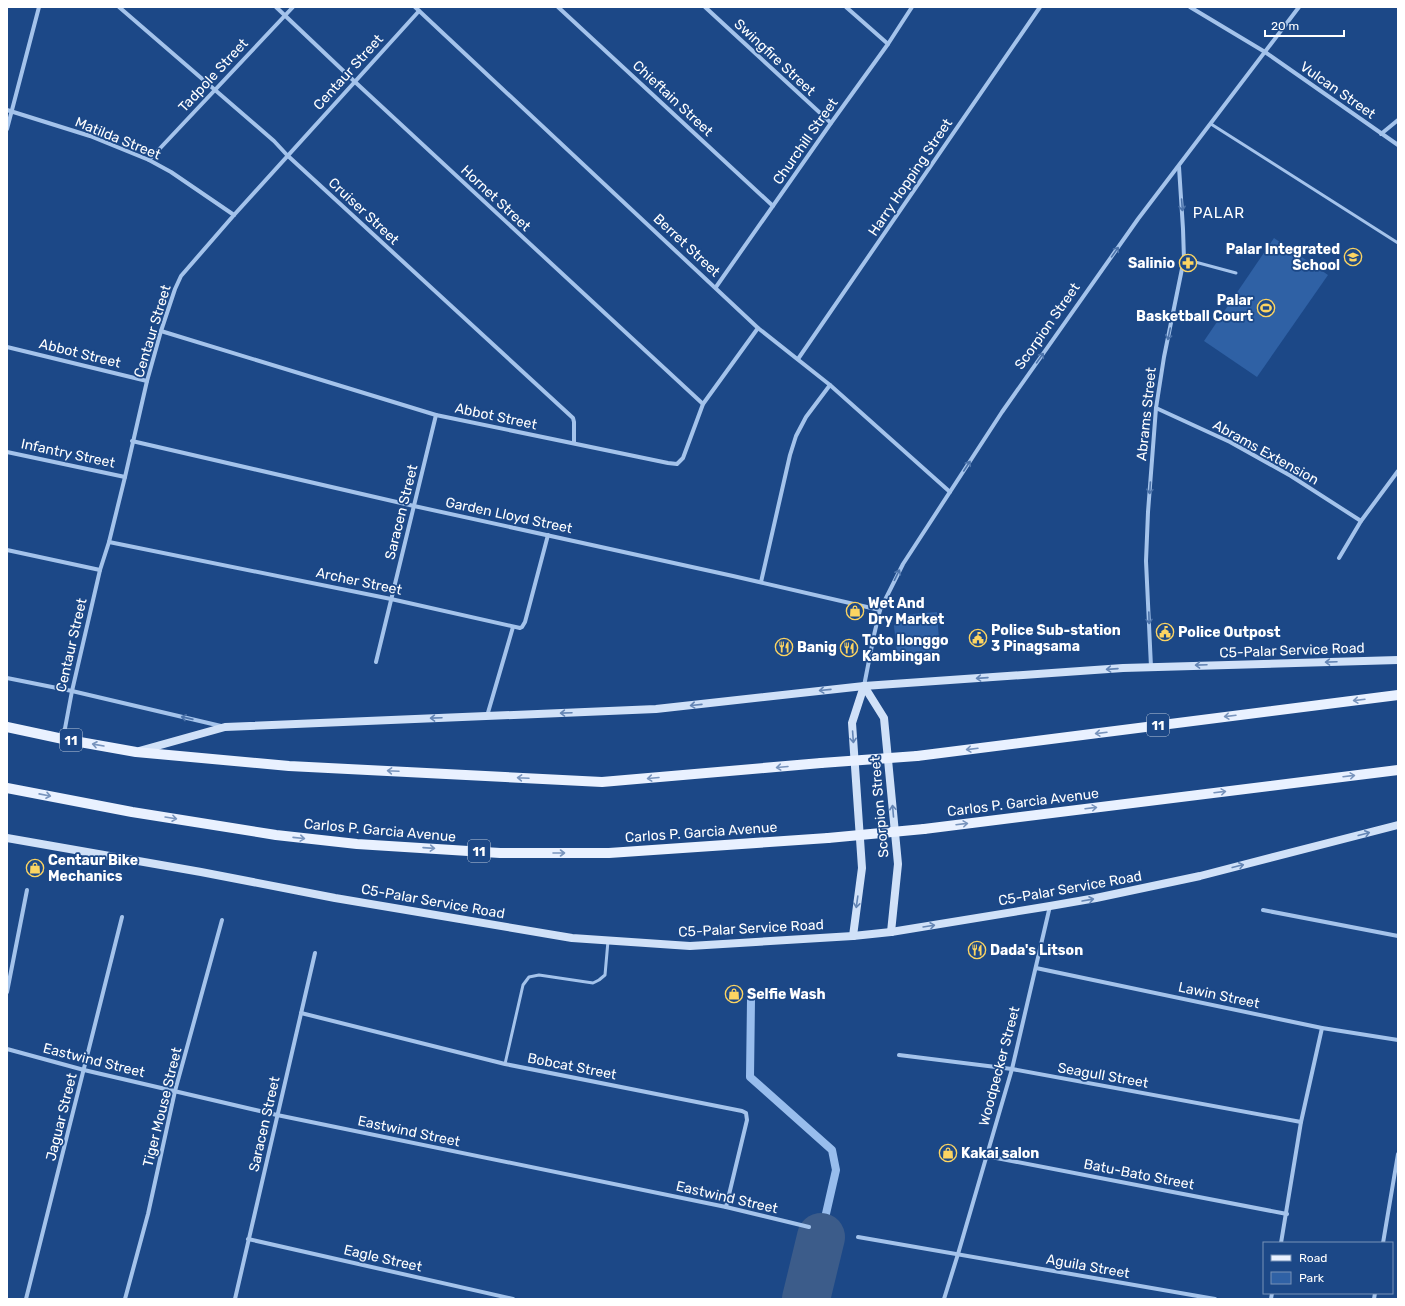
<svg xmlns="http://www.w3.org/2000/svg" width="1405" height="1306" viewBox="0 0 1405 1306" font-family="Rubik,sans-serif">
<rect width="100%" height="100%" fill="#1c4887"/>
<g fill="#2f61a5">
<path d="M1274,238L1328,275L1257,377L1204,341Z"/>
<path d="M937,612L940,653L897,655L894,626L900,615Z"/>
</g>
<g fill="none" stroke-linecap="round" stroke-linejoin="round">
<path stroke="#98bded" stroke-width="8" d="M751,1000L750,1077L832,1150L836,1170L825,1218"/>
<path stroke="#3c5c8a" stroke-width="48" d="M806,1299L821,1237"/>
<g stroke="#a4c3eb" stroke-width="3">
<path d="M1211,124L1398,243"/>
<path d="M1184,259L1236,273"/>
<path d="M505,1064L523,985L529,977L539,975L593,983L599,980L605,975L608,941"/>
</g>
<g stroke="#a4c3eb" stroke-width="4">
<path d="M119,7L274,141L287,155L573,418L574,422V443"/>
<path d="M276,7L354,81L703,404"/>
<path d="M415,7L758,328L830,385L950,492"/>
<path d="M558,7L773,206"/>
<path d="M705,7L831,123"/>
<path d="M846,7L888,44"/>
<path d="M1190,7L1265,52L1398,145"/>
<path d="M7,110L90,136L149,160L171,172L234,215"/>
<path d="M7,129L39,7"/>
<path d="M1381,134L1398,120"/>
<path d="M149,160L293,7"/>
<path d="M716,287L831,123L888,44L912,7"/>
<path d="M161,331L436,415L668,463L677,464L683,458L703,404L758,328"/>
<path d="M7,347L147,381"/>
<path d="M798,359L1040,7"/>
<path d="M1156,408L1230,442L1291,476L1361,521"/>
<path d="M132,441L414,506L733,576L880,610"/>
<path d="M7,452L125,477"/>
<path d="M109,542L391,599L520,628L522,627L525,622L548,535"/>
<path d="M7,550L100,570"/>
<path d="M1339,558L1361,521L1398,471"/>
<path d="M761,582L790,455L796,436L806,417L830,385"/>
<path d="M376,662L436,415"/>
<path d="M1151,667L1146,561L1148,512L1156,408L1164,357L1184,259L1183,229L1179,167"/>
<path d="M7,678L72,691L221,726"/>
<path d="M864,686L874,635L880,610L903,564L1002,412L1138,219L1299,7"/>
<path d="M487,716L513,627"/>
<path d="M63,739L72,691L100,570L109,542L125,477L147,381L161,331L175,289L181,276L234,215L419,11"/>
<path d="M1263,910L1398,936"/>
<path d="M1036,968L1322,1028L1398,1040"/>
<path d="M7,992L27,890"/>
<path d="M301,1013L505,1064L742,1111L746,1113L747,1120L726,1207"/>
<path d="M7,1049L84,1070L277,1115L726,1207L809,1227"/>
<path d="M899,1055L1012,1069L1301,1122"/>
<path d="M986,1156L1287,1214"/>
<path d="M858,1237L1215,1299"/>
<path d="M248,1239L513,1299"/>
<path d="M1281,1243L1301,1122L1322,1028"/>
<path d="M1383,1243L1398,1154"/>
<path d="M26,1299L122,917"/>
<path d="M125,1299L148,1214L175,1091L222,920"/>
<path d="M235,1299L315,953"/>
<path d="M944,1299L958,1254L1012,1069L1050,906"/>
<path d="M1271,1299L1272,1293"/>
<path d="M1374,1299L1375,1293"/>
</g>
<g stroke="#d0e1f8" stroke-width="8">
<path d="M864,686L884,718L898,864L891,932"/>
<path d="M139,751L225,727L656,709L864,686L1123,668L1398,660"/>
<path d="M7,838L201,872L335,898L572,938L690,946L853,936L891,932L1050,906L1096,898L1200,876L1398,825"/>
<path d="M853,936L862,868L852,723L864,686"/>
</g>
<g stroke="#e9f1ff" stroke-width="10">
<path d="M7,727L63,739L136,752L289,766L602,782L821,763"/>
<path d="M917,756L1398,695"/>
<path d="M7,788L132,812L276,835L357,844L500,853H609L828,838"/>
<path d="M924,829L1398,770"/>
</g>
<g stroke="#e9f1ff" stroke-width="10">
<path d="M821,763L917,756"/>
<path d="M828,838L924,829"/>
</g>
</g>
<defs><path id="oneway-shaft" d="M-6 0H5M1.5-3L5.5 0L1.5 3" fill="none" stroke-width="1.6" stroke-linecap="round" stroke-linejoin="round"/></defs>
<g stroke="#4c73aa">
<use href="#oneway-shaft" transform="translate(1182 205) rotate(86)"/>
<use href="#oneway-shaft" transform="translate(1115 252) rotate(-55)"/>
<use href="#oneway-shaft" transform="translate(1169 334) rotate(102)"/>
<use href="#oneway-shaft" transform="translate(1040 358) rotate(-55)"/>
<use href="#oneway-shaft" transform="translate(967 466) rotate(-57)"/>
<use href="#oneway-shaft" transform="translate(1150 488) rotate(94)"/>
<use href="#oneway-shaft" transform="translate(897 575) rotate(-64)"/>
<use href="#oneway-shaft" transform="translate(1149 618) rotate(88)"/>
<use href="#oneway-shaft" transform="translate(187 718) rotate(-167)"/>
</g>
<g stroke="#6485b4">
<use href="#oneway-shaft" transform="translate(1331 662) rotate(178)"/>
<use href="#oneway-shaft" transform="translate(1201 665) rotate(178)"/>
<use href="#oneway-shaft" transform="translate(1112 669) rotate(176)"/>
<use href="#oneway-shaft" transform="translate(982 678) rotate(176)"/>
<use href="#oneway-shaft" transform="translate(825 690) rotate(174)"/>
<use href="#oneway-shaft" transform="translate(696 705) rotate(174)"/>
<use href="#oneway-shaft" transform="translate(566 713) rotate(178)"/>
<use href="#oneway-shaft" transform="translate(436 718) rotate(178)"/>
<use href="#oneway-shaft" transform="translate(853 737) rotate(86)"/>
<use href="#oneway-shaft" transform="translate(893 811) rotate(-95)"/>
<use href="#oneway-shaft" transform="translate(1364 834) rotate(-15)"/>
<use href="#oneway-shaft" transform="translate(1238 866) rotate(-14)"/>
<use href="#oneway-shaft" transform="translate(1088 900) rotate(-10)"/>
<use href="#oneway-shaft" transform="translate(857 902) rotate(98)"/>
<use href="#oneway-shaft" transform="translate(929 926) rotate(-9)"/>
</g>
<g stroke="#7894bd">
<use href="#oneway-shaft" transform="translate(1359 700) rotate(173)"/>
<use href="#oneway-shaft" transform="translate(1230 716) rotate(173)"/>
<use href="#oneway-shaft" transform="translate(1101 733) rotate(173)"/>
<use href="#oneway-shaft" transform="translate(98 745) rotate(-170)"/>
<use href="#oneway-shaft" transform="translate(972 749) rotate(173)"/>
<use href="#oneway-shaft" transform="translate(782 767) rotate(175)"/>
<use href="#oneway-shaft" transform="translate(393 771) rotate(-177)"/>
<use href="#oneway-shaft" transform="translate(1349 776) rotate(-7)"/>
<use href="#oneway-shaft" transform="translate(523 778) rotate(-177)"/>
<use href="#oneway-shaft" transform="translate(653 778) rotate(175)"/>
<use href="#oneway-shaft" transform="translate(1220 792) rotate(-7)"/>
<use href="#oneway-shaft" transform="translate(45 795) rotate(11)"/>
<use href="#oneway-shaft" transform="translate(1091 808) rotate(-7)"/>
<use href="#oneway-shaft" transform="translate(171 818) rotate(9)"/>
<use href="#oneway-shaft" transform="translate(962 824) rotate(-7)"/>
<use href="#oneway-shaft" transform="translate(299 838) rotate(6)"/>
<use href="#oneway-shaft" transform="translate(429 848) rotate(4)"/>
<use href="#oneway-shaft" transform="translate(559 853)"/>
</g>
<defs>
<symbol id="school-ring" viewBox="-11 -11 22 22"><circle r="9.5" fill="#1c4887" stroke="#fcd462" stroke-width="1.5"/><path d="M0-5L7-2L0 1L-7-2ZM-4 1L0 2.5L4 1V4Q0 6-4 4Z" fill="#fcd462"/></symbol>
<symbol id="pharmacy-ring" viewBox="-11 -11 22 22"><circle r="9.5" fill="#1c4887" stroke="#fcd462" stroke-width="1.5"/><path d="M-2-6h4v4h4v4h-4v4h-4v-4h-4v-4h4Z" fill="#fcd462"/></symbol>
<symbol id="stadium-ring" viewBox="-11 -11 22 22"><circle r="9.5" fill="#1c4887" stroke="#fcd462" stroke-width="1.5"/><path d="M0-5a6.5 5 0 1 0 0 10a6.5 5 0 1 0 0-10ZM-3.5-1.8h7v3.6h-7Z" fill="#fcd462"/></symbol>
<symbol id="shop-ring" viewBox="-11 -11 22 22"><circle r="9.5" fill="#1c4887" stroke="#fcd462" stroke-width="1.5"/><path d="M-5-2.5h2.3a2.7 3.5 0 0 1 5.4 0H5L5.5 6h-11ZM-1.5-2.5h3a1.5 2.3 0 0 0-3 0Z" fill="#fcd462"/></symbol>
<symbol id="civic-ring" viewBox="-11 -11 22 22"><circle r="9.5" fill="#1c4887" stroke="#fcd462" stroke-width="1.5"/><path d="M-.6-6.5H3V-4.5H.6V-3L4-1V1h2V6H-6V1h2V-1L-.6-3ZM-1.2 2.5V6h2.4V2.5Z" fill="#fcd462"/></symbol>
<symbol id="restaurant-ring" viewBox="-11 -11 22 22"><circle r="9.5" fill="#1c4887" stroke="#fcd462" stroke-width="1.5"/><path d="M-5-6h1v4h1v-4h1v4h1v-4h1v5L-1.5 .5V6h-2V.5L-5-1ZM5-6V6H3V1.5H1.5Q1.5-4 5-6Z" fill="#fcd462"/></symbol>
</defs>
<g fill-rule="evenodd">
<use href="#school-ring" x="1343" y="247" width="20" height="20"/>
<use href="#pharmacy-ring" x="1178" y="253" width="20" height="20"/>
<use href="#stadium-ring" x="1256" y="298" width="20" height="20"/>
<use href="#shop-ring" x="845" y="601" width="20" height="20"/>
<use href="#civic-ring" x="1155" y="622" width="20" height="20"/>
<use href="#civic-ring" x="968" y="628" width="20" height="20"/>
<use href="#restaurant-ring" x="774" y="637" width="20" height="20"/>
<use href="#restaurant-ring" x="839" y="638" width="20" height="20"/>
<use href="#shop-ring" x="25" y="858" width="20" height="20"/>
<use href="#restaurant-ring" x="967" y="940" width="20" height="20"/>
<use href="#shop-ring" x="724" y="984" width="20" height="20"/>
<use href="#shop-ring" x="938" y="1143" width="20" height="20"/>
</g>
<g text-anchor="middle" stroke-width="3.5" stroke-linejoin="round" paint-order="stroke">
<g fill="#1c4887" stroke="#bbc8db" stroke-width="1">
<rect x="1147" y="714" width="22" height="22" rx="3"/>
<rect x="60" y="729" width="22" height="22" rx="3"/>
<rect x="468" y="840" width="22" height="22" rx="3"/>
</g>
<g font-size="13" font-weight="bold" fill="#fff">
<text x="1158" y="730">11</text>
<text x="71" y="745">11</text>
<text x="479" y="856">11</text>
</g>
<g font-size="14" fill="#fff" stroke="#1c4887">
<text transform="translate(775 57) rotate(43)" y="5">Swingfire Street</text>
<text transform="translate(348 72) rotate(-48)" y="5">Centaur Street</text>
<text transform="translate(213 75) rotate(-47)" y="5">Tadpole Street</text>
<text transform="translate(1338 90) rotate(35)" y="5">Vulcan Street</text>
<text transform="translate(673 98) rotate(43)" y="5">Chieftain Street</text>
<text transform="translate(118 138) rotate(22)" y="5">Matilda Street</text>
<text transform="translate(805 141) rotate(-55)" y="5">Churchill Street</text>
<text transform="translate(910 177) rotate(-56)" y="5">Harry Hopping Street</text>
<text transform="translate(496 198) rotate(43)" y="5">Hornet Street</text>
<text transform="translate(364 211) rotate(43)" y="5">Cruiser Street</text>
<text transform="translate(687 245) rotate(43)" y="5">Berret Street</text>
<text transform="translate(1047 326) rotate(-55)" y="5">Scorpion Street</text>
<text transform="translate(152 331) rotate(-73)" y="5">Centaur Street</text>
<text transform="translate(80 353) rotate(14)" y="5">Abbot Street</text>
<text transform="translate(1146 414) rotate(-84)" y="5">Abrams Street</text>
<text transform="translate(496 416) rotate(12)" y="5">Abbot Street</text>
<text transform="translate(1266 452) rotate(29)" y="5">Abrams Extension</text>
<text transform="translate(68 453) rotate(12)" y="5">Infantry Street</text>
<text transform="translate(401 512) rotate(-76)" y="5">Saracen Street</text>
<text transform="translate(509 515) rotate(12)" y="5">Garden Lloyd Street</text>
<text transform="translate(359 581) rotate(12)" y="5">Archer Street</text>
<text transform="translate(71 645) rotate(-77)" y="5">Centaur Street</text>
<text transform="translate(1292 650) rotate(-2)" y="5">C5-Palar Service Road</text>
<text transform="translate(1023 802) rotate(-7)" y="5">Carlos P. Garcia Avenue</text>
<text transform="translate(879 807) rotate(-95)" y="5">Scorpion Street</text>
<text transform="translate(380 830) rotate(5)" y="5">Carlos P. Garcia Avenue</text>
<text transform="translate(701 832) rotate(-4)" y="5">Carlos P. Garcia Avenue</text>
<text transform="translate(1070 888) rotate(-10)" y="5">C5-Palar Service Road</text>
<text transform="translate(433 901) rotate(10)" y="5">C5-Palar Service Road</text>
<text transform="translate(751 928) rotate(-3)" y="5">C5-Palar Service Road</text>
<text transform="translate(1219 995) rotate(12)" y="5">Lawin Street</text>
<text transform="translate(94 1060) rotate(14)" y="5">Eastwind Street</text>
<text transform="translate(572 1066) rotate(11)" y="5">Bobcat Street</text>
<text transform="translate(999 1066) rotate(-75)" y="5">Woodpecker Street</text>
<text transform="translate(1103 1075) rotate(10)" y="5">Seagull Street</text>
<text transform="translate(162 1107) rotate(-76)" y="5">Tiger Mouse Street</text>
<text transform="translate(61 1117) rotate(-76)" y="5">Jaguar Street</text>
<text transform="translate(264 1124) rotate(-77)" y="5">Saracen Street</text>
<text transform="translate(409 1131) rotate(12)" y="5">Eastwind Street</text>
<text transform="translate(1139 1174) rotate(11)" y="5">Batu-Bato Street</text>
<text transform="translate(727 1197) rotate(13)" y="5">Eastwind Street</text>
<text transform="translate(383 1258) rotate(13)" y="5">Eagle Street</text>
<text transform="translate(1088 1266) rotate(10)" y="5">Aguila Street</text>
</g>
<g font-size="14" font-weight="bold" fill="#fff" stroke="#1c4887" text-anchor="start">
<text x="1340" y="254" text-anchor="end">Palar Integrated<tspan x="1340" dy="16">School</tspan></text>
<text x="1175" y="268" text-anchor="end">Salinio</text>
<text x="1253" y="305" text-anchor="end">Palar<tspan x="1253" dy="16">Basketball Court</tspan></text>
<text x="868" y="608">Wet And<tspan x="868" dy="16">Dry Market</tspan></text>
<text x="991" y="635">Police Sub-station<tspan x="991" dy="16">3 Pinagsama</tspan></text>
<text x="1178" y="637">Police Outpost</text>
<text x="862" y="645">Toto Ilonggo<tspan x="862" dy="16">Kambingan</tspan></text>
<text x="797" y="652">Banig</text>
<text x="48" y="865">Centaur Bike<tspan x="48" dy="16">Mechanics</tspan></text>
<text x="990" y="955">Dada's Litson</text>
<text x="747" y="999">Selfie Wash</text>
<text x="961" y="1158">Kakai salon</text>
</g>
<g font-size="15" letter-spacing="1" fill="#fff" stroke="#1c4887">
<text x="1219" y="218">PALAR</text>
</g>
</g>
<rect width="1405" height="1306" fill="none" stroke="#ffffff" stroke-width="16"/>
<rect x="1263" y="1242" width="130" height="52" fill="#1c4887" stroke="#7791b7"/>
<rect x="1271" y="1255" width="20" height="6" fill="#e9f1ff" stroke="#7791b7"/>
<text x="1299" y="1262" font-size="12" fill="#ffffff">Road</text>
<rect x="1271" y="1272" width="20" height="12" fill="#2f61a5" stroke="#7791b7"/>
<text x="1299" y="1282" font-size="12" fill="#ffffff">Park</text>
<path d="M1265 30v6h79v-6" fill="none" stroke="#ffffff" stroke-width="2"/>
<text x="1271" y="30" font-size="12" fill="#ffffff" stroke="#1c4887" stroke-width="3" paint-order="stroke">20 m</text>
</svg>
